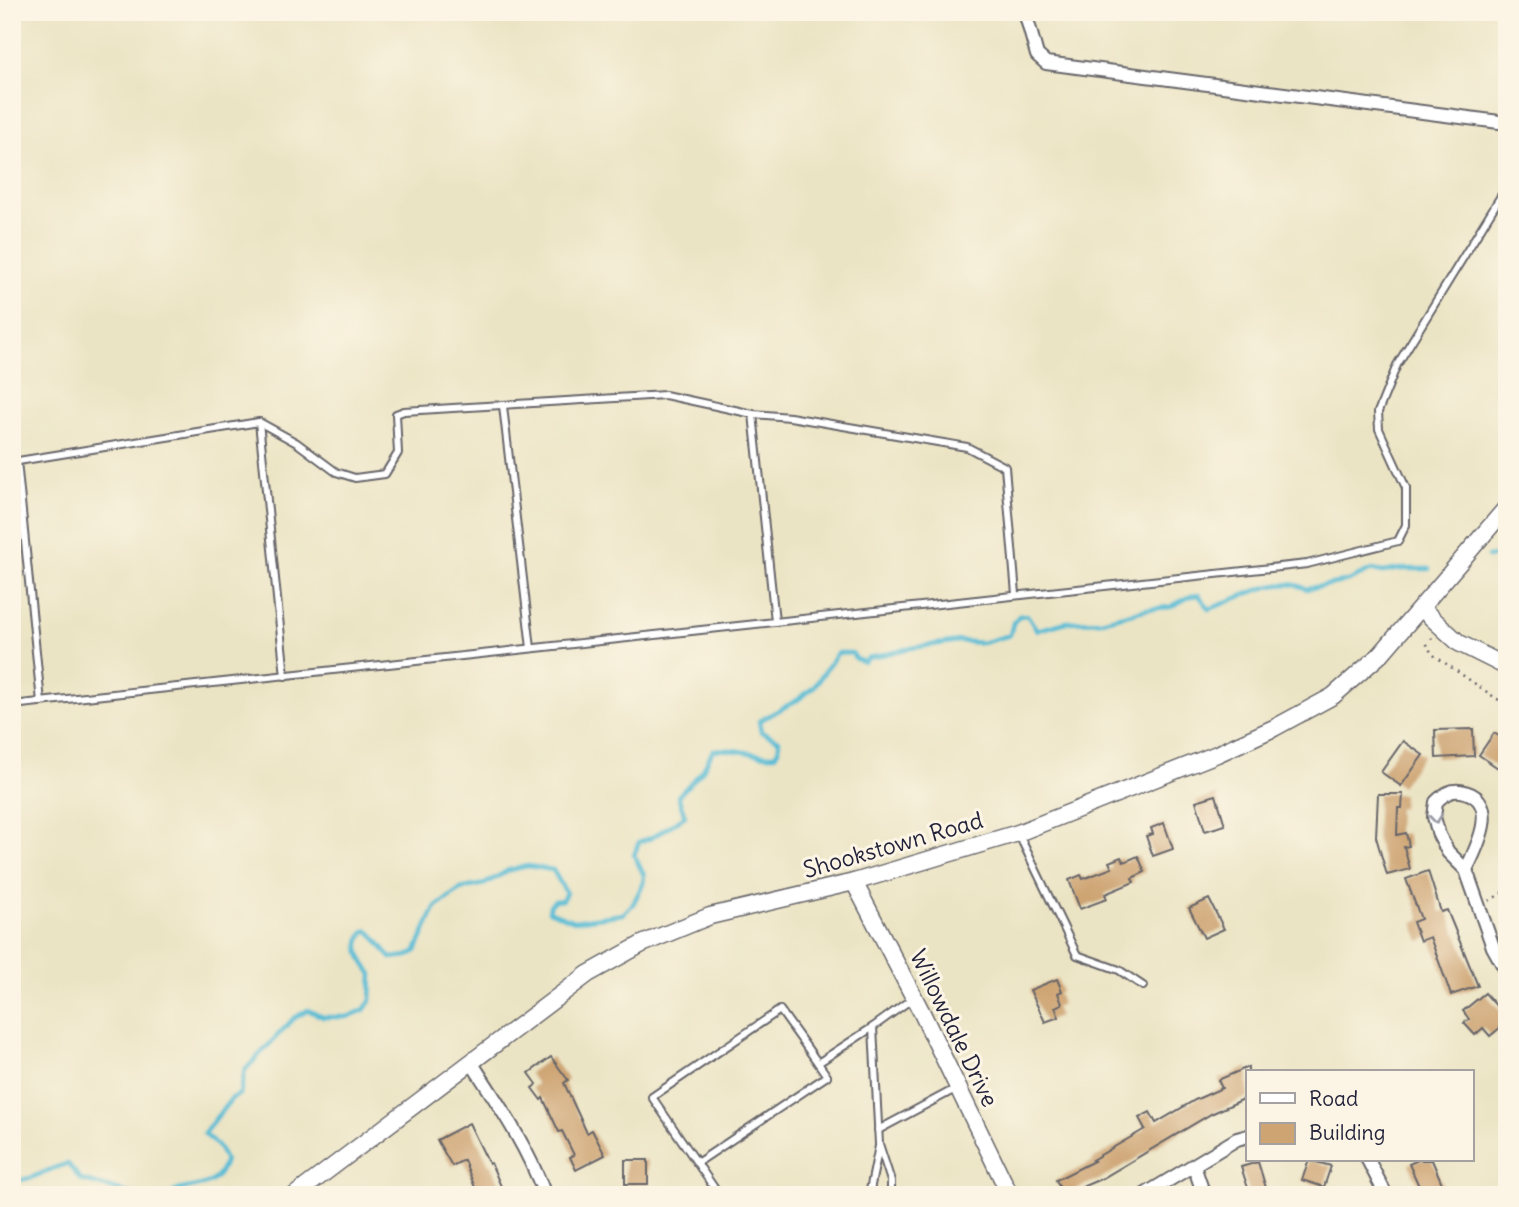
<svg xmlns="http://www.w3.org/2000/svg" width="1519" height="1207" viewBox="0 0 1519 1207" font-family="Delius,sans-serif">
<rect width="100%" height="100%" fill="#fcf5e5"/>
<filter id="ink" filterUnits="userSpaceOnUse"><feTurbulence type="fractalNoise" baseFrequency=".0143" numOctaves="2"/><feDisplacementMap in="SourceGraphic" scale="14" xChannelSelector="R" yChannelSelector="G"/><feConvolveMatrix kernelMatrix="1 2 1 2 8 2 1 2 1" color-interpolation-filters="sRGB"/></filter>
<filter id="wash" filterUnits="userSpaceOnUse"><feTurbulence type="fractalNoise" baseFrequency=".00686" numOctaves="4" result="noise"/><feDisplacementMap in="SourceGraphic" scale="28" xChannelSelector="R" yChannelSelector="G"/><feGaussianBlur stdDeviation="1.57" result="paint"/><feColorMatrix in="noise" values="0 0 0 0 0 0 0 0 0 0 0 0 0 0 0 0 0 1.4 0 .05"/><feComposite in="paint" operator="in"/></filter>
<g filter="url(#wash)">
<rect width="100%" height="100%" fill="#ebe4c4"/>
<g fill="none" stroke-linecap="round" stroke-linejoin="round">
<g stroke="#57bcd5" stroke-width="4.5">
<path d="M1488,557L1507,555"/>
<path d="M12,1180C34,1182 48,1167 68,1164L81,1180L135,1195"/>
<path d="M169,1195C189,1180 215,1196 225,1160L218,1147L204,1133L232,1098L240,1094L245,1070L293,1019L308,1010L323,1017H347L364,1010L371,1000L372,974C362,962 351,942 367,930L372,934L391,958L408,956L416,951L435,908L460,889L485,884L509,870L528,866L553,870L566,893L562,900L554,901L550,905L549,911L574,921L623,914L633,904L643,884L644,875L634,855L639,842L651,838L685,816L678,796L702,771L713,750C735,747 753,756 775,755L779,748V740L761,732L759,721L799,699L814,687L837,653H852L856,659L864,662L868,658L911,648L959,641L982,643L1010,635L1013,623L1019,616L1027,615L1037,630L1067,622L1101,621L1148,609L1170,607L1191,596L1199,595L1209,609C1234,601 1281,573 1306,589L1348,581L1372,570L1383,572L1401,569H1429"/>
</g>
</g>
<g id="blocks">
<g fill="#cea473">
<path d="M1473,729L1474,756L1436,758L1435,730Z"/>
<path d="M1494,733L1507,741V774L1479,755Z"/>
<path d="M1403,741L1423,755L1401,786L1381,772Z"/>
<path d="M1378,794H1403L1402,808H1398L1397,835L1406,833L1409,846L1404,847L1410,869L1387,875L1376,837Z"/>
<path d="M1216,795L1225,825L1205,831L1196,801Z"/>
<path d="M1164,823L1173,849L1153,856L1146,836L1153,834L1151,828Z"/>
<path d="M1138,856L1145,872L1132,878L1134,882L1105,894L1107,899L1080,909L1069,880L1081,875L1083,879L1112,868L1109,862L1121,857L1124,862Z"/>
<path d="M1428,871L1441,912L1447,910L1478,986L1451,995L1430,937L1420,941L1413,922L1421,919L1406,879Z"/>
<path d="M1209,899L1224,929L1204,938L1189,908Z"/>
<path d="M1057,979L1062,991L1058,993L1062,1004L1055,1007L1059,1017L1045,1022L1030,990Z"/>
<path d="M1485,993L1507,1018V1022L1490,1036L1483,1028L1475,1035L1464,1023L1469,1019L1463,1011Z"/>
<path d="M551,1057L568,1080L564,1083L587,1133L592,1130L605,1155L576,1170L570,1157L574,1155L562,1131L559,1132L543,1098L541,1100L532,1088L537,1084L529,1073Z"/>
<path d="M1248,1067V1097L1211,1114L1103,1178L1063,1195L1056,1180L1094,1161L1092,1160L1145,1129L1139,1118L1150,1112L1156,1123L1195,1100L1222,1088L1218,1080Z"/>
<path d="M469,1123L489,1164L491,1163L503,1191L495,1195H478L464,1160L452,1166L437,1140Z"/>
<rect x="625" y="1160" width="23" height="24"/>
<path d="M1309,1160L1331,1166L1324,1187L1302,1180Z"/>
<path d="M1418,1160H1432L1447,1195H1423L1409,1164Z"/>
<path d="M1258,1162L1266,1188L1250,1194L1241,1167Z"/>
</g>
</g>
</g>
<g filter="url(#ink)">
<use href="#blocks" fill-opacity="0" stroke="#68666b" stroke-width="2"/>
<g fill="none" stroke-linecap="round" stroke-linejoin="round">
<defs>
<g id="service">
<path d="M503,406L531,648"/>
<path d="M753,414L775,621"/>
<path d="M259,422L285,676"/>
<path d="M17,461L41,702"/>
<path d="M12,462L259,422L297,443L336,472L355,478L385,474L398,453L396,414L404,411L665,395L753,414L790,417L967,447L1005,467L1016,594"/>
<path d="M12,705L1307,564L1398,541L1406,525V488L1379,429L1378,412L1397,365L1507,186"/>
<path d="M1019,835L1077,955L1119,970L1143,986"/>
<path d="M878,1130L957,1088"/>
<path d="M697,1163L827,1076L818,1063"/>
<path d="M719,1195L652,1097L780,1010L818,1063L873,1027"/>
<path d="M869,1195L879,1146"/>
<path d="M891,1195V1181L879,1144L873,1027L913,998"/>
</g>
<g id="minor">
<path d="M1025,12L1037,55L1046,63L1507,123"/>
<path d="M1466,870C1476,849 1501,802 1465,792C1452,788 1444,794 1436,802L1434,817L1439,835L1448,852L1466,870L1493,947L1507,972"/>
<path d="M471,1062C499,1105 527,1146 545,1195"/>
<path d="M1368,1160L1386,1195"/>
<path d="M1194,1166L1204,1195"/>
<path d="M1144,1195L1237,1139L1248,1136"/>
</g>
<g id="tertiary">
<path d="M1421,608L1459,643L1507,667"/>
<path d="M854,882L921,1011L1010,1195"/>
<path d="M295,1195L588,974L642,944L710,916L854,882L1018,833L1217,754L1274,728L1333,696L1381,654L1507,507"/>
</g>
</defs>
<use href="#service" stroke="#68666b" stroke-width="10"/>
<use href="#minor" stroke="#68666b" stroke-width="16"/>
<use href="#tertiary" stroke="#68666b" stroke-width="19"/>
<g stroke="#68666b" stroke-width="2.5" stroke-dasharray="2 5" stroke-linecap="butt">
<path d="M1432,638L1427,645L1432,654L1497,699L1507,703"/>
<path d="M1489,901L1507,890"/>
</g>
<use href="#service" stroke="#fff" stroke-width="6"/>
<use href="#minor" stroke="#fff" stroke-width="12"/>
<use href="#tertiary" stroke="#fff" stroke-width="16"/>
</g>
<defs><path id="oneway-chevron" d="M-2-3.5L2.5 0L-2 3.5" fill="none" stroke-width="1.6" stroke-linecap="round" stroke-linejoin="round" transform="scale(1.75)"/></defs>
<use stroke="#9c9ca7" href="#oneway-chevron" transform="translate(1436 819) rotate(84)"/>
</g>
<g text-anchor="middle" stroke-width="6" stroke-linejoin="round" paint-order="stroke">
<g font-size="23" fill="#22223b" stroke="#fcf5e5">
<text transform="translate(893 845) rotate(-16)" y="8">Shookstown Road</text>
<text transform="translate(954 1028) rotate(64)" y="8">Willowdale Drive</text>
</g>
</g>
<rect width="1519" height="1207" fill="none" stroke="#fcf5e5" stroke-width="42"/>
<rect x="1246" y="1070" width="228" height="91" fill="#fcf5e5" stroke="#a5a1a1" stroke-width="2"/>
<rect x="1260" y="1093" width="35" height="10" fill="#ffffff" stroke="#a5a1a1" stroke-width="2"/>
<text x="1309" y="1106" font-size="21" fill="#22223b">Road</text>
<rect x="1260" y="1123" width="35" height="21" fill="#cea473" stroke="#a5a1a1" stroke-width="2"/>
<text x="1309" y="1140" font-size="21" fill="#22223b">Building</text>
</svg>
